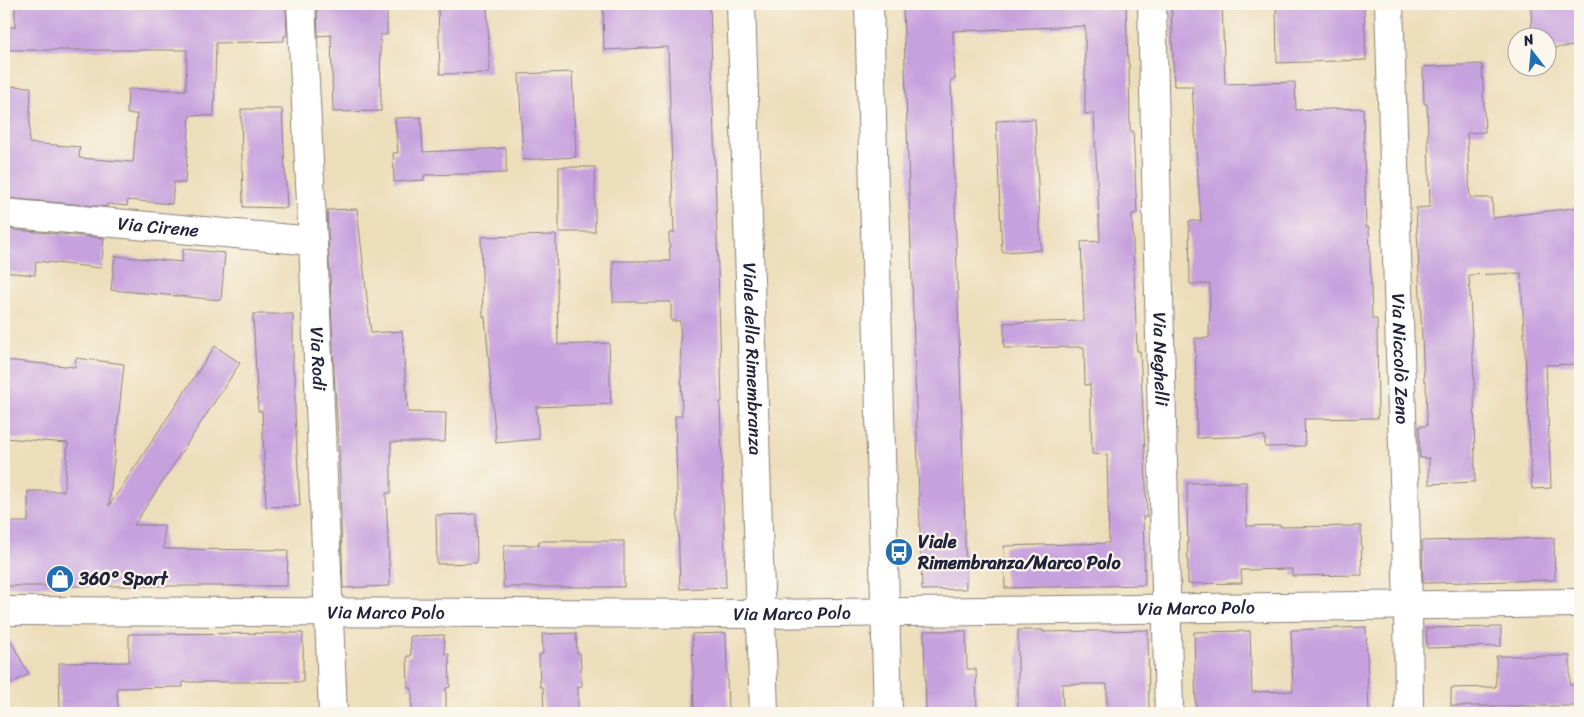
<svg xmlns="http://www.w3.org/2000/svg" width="1584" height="717" viewBox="0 0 1584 717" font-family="Sriracha,sans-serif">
<rect width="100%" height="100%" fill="#fbf7ec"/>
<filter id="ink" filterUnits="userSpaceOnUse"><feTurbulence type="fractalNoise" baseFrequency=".02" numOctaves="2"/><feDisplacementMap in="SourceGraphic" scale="10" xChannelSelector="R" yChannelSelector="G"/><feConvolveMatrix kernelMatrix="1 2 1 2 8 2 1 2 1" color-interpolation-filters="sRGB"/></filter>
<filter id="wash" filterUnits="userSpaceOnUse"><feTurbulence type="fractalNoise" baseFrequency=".0096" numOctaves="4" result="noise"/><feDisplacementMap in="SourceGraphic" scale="20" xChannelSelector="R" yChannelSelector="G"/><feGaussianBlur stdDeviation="1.12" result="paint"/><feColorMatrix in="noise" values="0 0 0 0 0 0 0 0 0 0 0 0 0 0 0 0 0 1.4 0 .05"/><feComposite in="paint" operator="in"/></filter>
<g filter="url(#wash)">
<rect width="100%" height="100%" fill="#eddebb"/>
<g id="blocks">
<g fill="#c7a1de">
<path d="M15,4H286L287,36H284V41L216,43L214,116L190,115L185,183L174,182L172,204L128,200L127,206L107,204V207L4,198V86L31,87L29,143L80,147L79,158L133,162L137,114H127L128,89L186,90L187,50H4V27H15Z"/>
<path d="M317,4H387V35H380L381,111L333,112L331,35L318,36Z"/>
<path d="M438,4H487L490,73L440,74Z"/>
<path d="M603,4H710L722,402H720L726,587L680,589L675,416H682L680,321H671V302H613V261H670L669,233H674L668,47L604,50Z"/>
<path d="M903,4H1126L1128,63H1129L1130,131H1133L1137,213L1132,214L1137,351H1140L1145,454L1147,517H1143L1145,585L1005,588L1004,546L1109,543L1107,455L1092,454L1090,384L1085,385L1084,347L1004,348V323L1084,321L1081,242L1100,241L1094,114H1085V26L953,31L955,80H951L964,493L966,589L922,590Z"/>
<path d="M1171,4H1222L1225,84L1295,82L1296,110L1363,108L1366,227H1369L1372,319H1377L1378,418L1304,419L1305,446L1265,447V436L1197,438L1195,338H1209L1210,284H1190L1189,221H1201L1192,86H1174Z"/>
<path d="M1276,4H1364L1366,60L1277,63Z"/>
<path d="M1531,4H1580V46L1546,48V38H1532Z"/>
<path d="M1482,64L1485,132L1467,133L1470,198H1492L1493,218L1580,207V364L1546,365L1551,488L1532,489L1521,273L1469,275L1474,379L1475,482L1429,484V458H1420L1419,426H1427L1426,381H1424L1416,208L1430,207L1427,104H1424L1423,67Z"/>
<path d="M572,72L576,157L523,160L519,74Z"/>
<path d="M241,109H282L287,208L243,207Z"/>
<path d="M421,117L423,152L506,148V173L424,175V180L394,182L393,153H398L395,118Z"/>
<path d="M1035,119L1041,250L1002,252L996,121Z"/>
<rect x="559" y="167" width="36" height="65"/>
<path d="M357,209L371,333L402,331L408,412L446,413L445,442H391V493H386L390,586L343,588L339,452L334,372L327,210Z"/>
<path d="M4,229L104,238L101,268L36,261L35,275L4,272Z"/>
<path d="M556,235L558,345L609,343L611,404L536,407L539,439L496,443L485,317H483L481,237Z"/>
<path d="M183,249L225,253L221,300L111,290L115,256L182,262Z"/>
<path d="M253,314H293V373H295V414L300,506L266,507L262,411H258Z"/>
<path d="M215,346L240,363L134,525H164V549L288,550L287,586H4V522H28V491H64L68,443L4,438V360L75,367L76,358L124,364L109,506Z"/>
<path d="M1246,482L1247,526L1281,525V527L1361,526L1362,575L1292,576V569L1241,570L1242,583L1188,584L1187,483Z"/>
<path d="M476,514L477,563L437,564L436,515Z"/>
<path d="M1554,538L1555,580L1423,583L1422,541Z"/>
<path d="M539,541H624V587H503L504,545H539Z"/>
<path d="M1366,627L1369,713H1196L1194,632L1250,631L1252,692L1293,691L1291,630Z"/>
<path d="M1501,627V646L1427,648L1426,628Z"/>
<path d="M4,629L29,674L4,687Z"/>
<path d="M1018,630H1043V632L1148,630L1149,713H1107V684H1062L1063,713H1018Z"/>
<path d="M924,631H966L967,669H976L977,713H926Z"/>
<path d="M303,633V682H183V687L117,688L118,713H60L59,663L129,662V634Z"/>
<path d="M576,633L577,653H580L582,686L578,687V713H544L543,687H540L539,655L543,654L542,634Z"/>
<path d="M726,633L728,713H694L692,634Z"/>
<path d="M444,635L445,654H449L450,687L446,688V713H412V688H408L407,656H411L410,636Z"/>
<path d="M1496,656H1570V685H1580V706H1451V688L1496,687Z"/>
</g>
</g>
</g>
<g filter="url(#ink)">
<use href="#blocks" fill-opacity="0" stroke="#88807b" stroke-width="1"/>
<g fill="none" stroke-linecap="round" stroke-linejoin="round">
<defs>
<g id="minor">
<path id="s1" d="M301,4L313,241L333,713"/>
<path id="s2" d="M741,4L764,713"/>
<path d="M869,4L888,713"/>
<path id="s3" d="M1152,4L1169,713"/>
<path id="s4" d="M1389,4L1408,605L1409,713"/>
<path id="s5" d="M4,213L313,241"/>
<path id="s6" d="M4,611L760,614L1580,603"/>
</g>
</defs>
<use href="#minor" stroke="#88807b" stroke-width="30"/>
<use href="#minor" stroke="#fff" stroke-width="28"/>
</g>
</g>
<defs>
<symbol id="bus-disc" viewBox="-11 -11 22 22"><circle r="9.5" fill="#1f6fb2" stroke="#fbf7ec"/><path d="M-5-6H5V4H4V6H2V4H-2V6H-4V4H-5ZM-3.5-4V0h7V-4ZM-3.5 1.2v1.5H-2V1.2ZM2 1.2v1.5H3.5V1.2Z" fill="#fff"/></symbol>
<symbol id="shop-disc" viewBox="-11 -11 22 22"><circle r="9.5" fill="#1f6fb2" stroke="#fbf7ec"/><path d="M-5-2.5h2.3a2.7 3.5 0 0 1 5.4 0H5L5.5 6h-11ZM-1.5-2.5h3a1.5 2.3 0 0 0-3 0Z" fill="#fff"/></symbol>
</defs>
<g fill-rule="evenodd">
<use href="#bus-disc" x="883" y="536" width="32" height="32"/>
<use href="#shop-disc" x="44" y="563" width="32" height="32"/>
</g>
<g text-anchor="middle" stroke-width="4.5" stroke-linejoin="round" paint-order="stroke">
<g font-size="18" fill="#22223b" stroke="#fbf7ec">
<text dy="6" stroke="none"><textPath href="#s5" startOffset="155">Via Cirene</textPath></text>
<text dy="6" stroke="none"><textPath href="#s1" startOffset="355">Via Rodi</textPath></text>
<text dy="6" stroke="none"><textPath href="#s3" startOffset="355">Via Neghelli</textPath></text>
<text dy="6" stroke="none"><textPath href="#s4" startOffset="355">Via Niccolò Zeno</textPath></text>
<text dy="6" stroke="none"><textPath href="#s2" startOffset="355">Viale della Rimembranza</textPath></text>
<text dy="6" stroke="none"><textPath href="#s6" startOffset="1192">Via Marco Polo</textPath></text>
<text dy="6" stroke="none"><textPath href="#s6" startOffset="382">Via Marco Polo</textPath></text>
<text dy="6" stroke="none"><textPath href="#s6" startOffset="788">Via Marco Polo</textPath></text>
</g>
<g font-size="18" font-weight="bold" fill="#22223b" stroke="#fbf7ec" text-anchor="start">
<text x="918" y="548">Viale<tspan x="918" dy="21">Rimembranza/Marco Polo</tspan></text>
<text x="79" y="585">360° Sport</text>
</g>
</g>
<rect width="1584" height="717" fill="none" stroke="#fbf7ec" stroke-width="20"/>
<g transform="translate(1532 52) rotate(344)"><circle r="24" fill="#fbf7ec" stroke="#a4a2a5"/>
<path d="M0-4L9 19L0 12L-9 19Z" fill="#1f6fb2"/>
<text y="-8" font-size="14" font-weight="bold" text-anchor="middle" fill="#22223b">N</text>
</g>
</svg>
